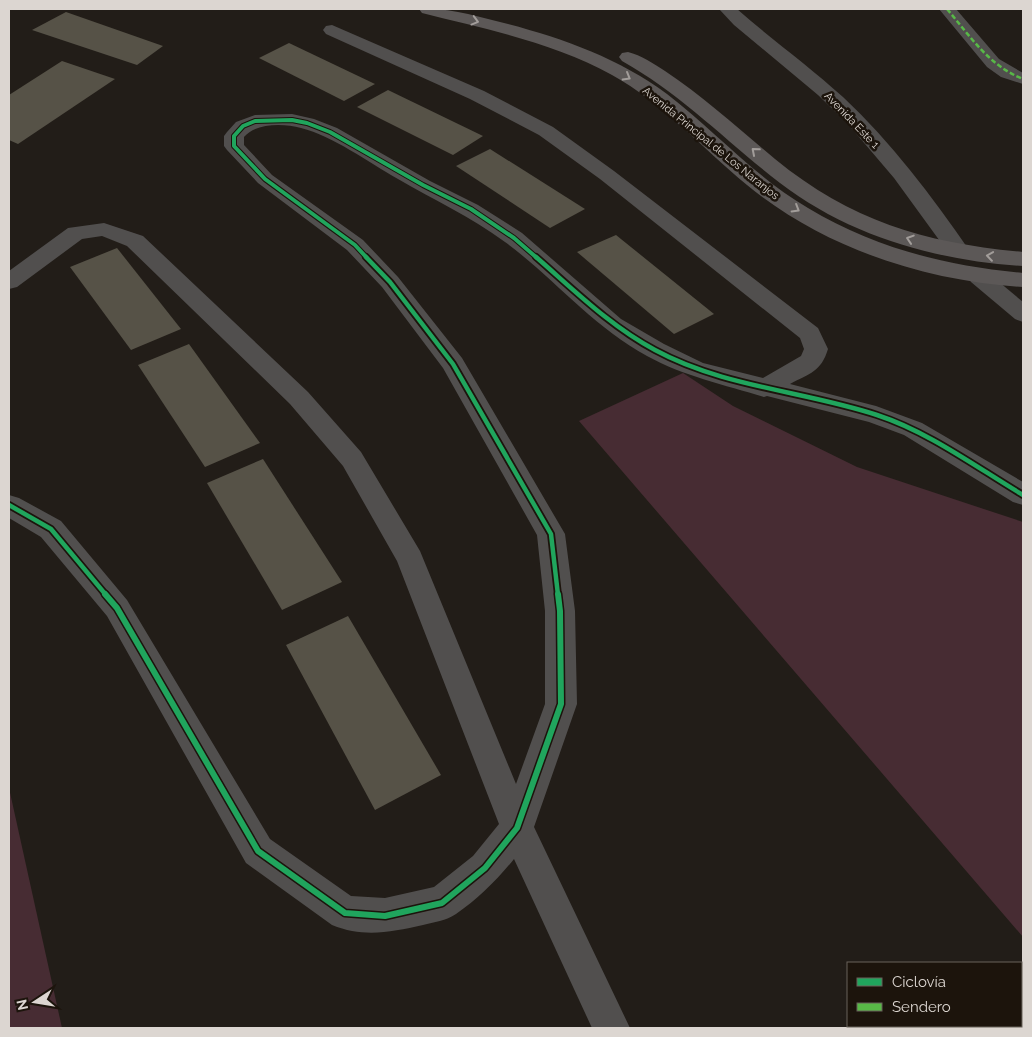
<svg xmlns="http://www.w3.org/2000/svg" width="1032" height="1037" viewBox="0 0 1032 1037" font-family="Raleway,sans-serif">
<rect width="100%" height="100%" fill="#221d18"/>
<g fill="#472c33">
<path d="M683,373L733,406L857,467L1023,522V937L579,421Z"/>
<path d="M9,788L62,1028H9Z"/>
</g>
<g fill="#565247">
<path d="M66,12L163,46L137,65L32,30Z"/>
<path d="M289,43L375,84L344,101L259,58Z"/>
<path d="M62,61L115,79L18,144L9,140V95Z"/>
<path d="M388,90L483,136L453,155L357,107Z"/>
<path d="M490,149L585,209L550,228L456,166Z"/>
<path d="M616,235L714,314L674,334L577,252Z"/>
<path d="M117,248L181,329L131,350L70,267Z"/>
<path d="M189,344L260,443L205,467L138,365Z"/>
<path d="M263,459L342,582L282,610L207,483Z"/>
<path d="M348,616L441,775L375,810L286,645Z"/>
</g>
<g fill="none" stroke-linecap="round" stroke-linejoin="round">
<g fill="#514f4e" fill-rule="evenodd">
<path d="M719,9H737C771,39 809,66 843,97C891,142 932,196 969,250L966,255L958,257L950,255L894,178L848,124L818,95L734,25Z"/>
<path d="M939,9H956L999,59L1023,73V84L1001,77L987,67Z"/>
<path d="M332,25L484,91L553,127L614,171L818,328L828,349C821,372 810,373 790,384L876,406L922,423L1023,482V505L1013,502L904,435L869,422L767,396L764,397C725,385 683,376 647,356C592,326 554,278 505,242C471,217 434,200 398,179C368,162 333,136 301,128C283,123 256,123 244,137V145L272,175L363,240L398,277L462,358L565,534L575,611L577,704L534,827L630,1028H592L514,859C497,880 478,899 456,914C446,921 434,922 423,925C391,932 364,938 332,925L246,863L107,616L41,537L9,518V495L19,498L61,521L127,600L270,839L351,896L385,898L434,887L473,856L499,824L397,561L343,466L290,404L127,246L102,236L82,239L17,287L9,289V271L68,228L104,223L143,236L308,392L361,452L420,551L516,784L545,704V611L537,535L443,368L382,287L347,250L258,183L227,150L224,146V136L227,132L236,122L255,115L292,114L314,119L337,128L430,181L478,205L522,233L621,319L664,344L703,363L763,378L801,356L804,349L800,338L600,179L539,135L470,99L326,34L323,30L326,26Z"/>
<path d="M979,270L987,272L1023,302V322L1015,319L971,282L968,277L971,272Z"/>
</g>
<g fill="#5c5857" fill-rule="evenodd">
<path d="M419,9C450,7 479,17 508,24C565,39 620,59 667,94C715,131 755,177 808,208C874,248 947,266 1023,273V287C925,281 823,248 747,185C702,148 663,103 612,75C554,43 486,29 422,13Z"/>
<path d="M628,52C641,55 654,64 665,71C704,97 739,129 775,159C852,222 926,243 1023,252V266C937,261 849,236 780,183C727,142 681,94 622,61L619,57L622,53Z"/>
</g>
<path stroke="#58b947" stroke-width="2.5" stroke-dasharray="5 2.5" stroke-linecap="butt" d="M947,9C971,37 988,65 1023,79"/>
<defs>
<path id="cycleway-far2" d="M367,258L355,245L265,179L234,146V136L243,126L255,121L292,120L307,123L330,132L423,185L471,209L514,238L537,258"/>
<g id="cycleway-far1">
<path d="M366,257L390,282L453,364L551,534L558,595"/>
<path d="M536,257C574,290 610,326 655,350C723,387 804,391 877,415C929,432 976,467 1023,495"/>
<path d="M9,505L51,529L106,595"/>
</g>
<path id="cycleway" d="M105,594L117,608L258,851L345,913L385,916L442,903L485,868L517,828L561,704L560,611L558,594"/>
</defs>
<use href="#cycleway-far2" stroke="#1c140c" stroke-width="6"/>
<use href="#cycleway-far1" stroke="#1c140c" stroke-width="8"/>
<use href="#cycleway" stroke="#1c140c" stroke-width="9"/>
<use href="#cycleway-far2" stroke="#20a55d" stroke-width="4"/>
<use href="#cycleway-far1" stroke="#20a55d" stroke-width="4.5"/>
<use href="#cycleway" stroke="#20a55d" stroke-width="6"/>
</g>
<defs><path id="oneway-chevron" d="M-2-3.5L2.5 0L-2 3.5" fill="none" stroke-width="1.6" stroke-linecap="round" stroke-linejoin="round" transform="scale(1.25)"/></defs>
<g stroke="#a29d9a">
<use href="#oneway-chevron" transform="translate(475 21) rotate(15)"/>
<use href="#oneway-chevron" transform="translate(627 77) rotate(30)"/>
<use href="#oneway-chevron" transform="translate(755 151) rotate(-139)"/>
<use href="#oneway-chevron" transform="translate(796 209) rotate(31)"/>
<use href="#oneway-chevron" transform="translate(910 239) rotate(-162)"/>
<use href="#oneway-chevron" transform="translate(990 256) rotate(-172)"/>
</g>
<g text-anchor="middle" stroke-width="5" stroke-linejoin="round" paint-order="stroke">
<g font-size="11" fill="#dcd6d1" stroke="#1c140c">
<text transform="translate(852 120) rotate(46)" y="4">Avenida Este 1</text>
<text transform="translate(711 143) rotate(39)" y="4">Avenida Principal de Los Naranjos</text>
</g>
</g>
<rect width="1032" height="1037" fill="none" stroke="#dcd6d1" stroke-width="20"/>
<rect x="847" y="962" width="175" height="65" fill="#1c140c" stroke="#69625b"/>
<rect x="857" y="978" width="25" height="8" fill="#20a55d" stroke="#69625b"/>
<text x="892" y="987" font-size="15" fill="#dcd6d1">Ciclovía</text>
<rect x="857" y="1003" width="25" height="8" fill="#58b947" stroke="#69625b"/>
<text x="892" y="1012" font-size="15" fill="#dcd6d1">Sendero</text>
<g transform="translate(35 1002) rotate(258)" stroke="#1c140c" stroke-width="4" paint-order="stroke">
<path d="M0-4L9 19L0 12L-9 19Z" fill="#dcd6d1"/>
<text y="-8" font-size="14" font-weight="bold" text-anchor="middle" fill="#dcd6d1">N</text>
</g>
</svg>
